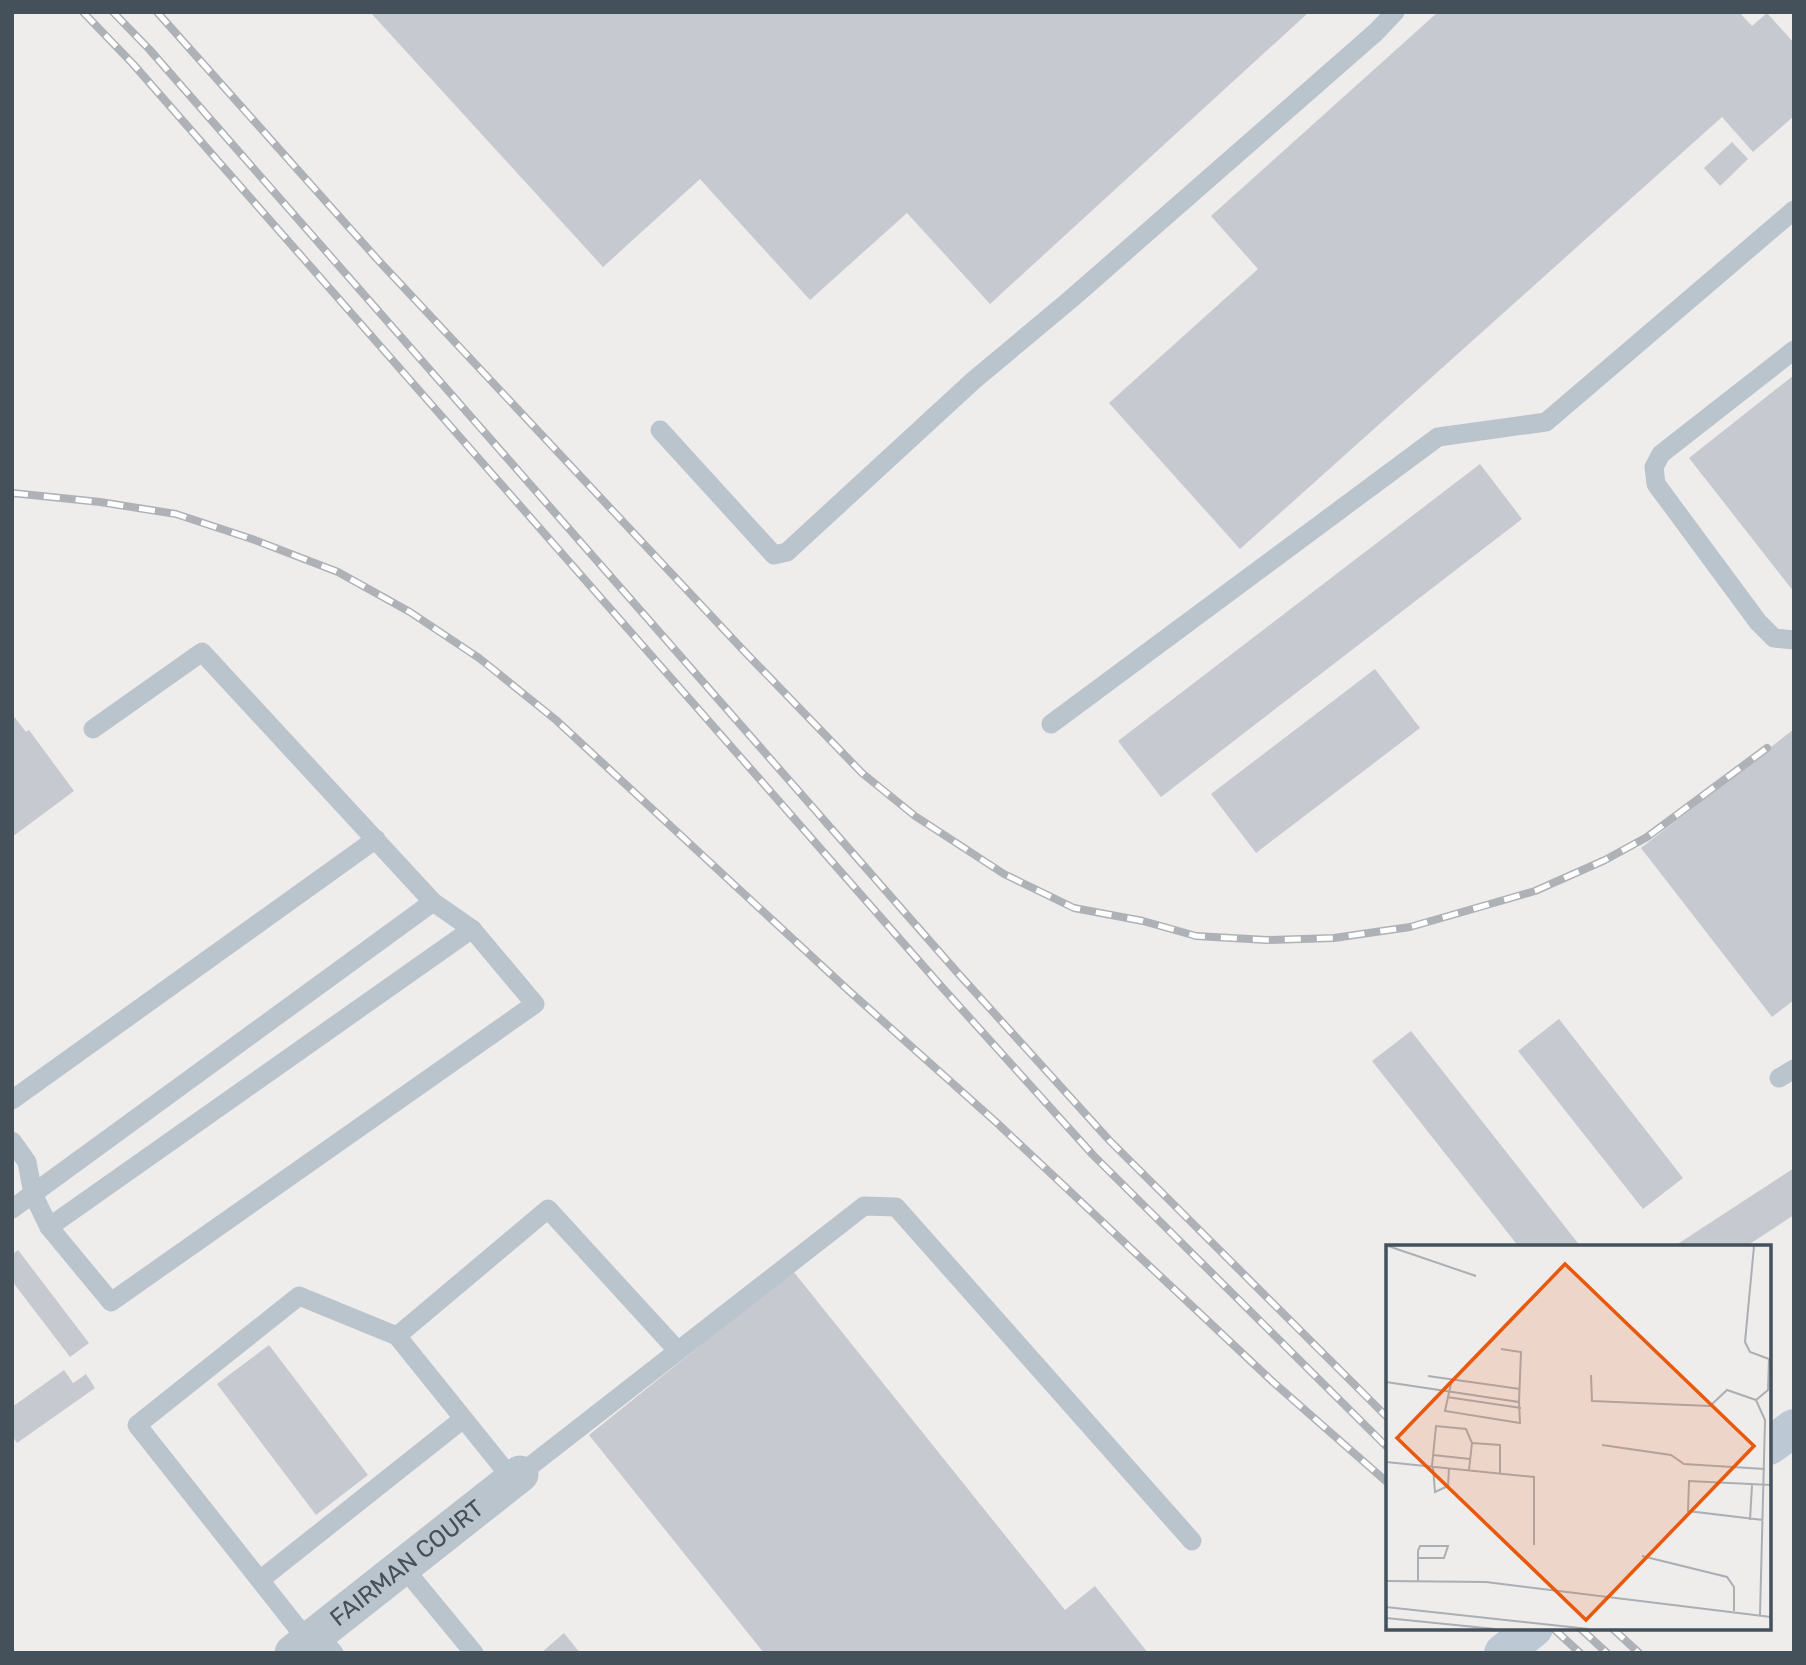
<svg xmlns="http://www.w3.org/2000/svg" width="1806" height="1665" viewBox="0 0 1806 1665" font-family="Rubik,sans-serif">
<rect width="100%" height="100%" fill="#efecec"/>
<g fill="#c6c9cf">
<path d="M370,12H1309L990,304L907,213L810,300L700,179L603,267Z"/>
<path d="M1438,12H1739L1752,26L1767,13L1794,43V116L1753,152L1722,117L1240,549L1109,403L1258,269L1211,216Z"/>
<path d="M1732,142L1748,159L1720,186L1704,168Z"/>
<path d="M1794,375V592L1689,458Z"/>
<path d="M1480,464L1522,519L1161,797L1118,741Z"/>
<path d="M1375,669L1420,728L1256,853L1211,794Z"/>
<path d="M12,714L26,732L29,730L74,791L12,837Z"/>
<path d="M1794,729V1000L1772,1017L1641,848Z"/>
<path d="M1559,1019L1683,1178L1643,1209L1518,1051Z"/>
<path d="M1411,1031L1581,1247H1519L1372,1061Z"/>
<path d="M1794,1168V1215L1745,1247H1673Z"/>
<path d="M18,1250L89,1343L70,1357L12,1281V1255Z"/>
<path d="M793,1271L1065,1610L1095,1586L1148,1653H764L589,1435Z"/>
<path d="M269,1345L368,1475L316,1515L217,1384Z"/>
<path d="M64,1370L73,1383L86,1374L95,1388L17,1443L12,1436V1407Z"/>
<path d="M564,1633L580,1653H541Z"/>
</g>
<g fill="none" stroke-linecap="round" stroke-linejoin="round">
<g stroke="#bac4cc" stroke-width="19">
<path d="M1794,350L1661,454L1654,467L1656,484L1758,622L1774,638L1794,640"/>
<path d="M660,430L774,555L787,552L974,380L1071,299L1376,32L1395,12"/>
<path d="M1051,724L1438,437L1546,422L1794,210"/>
<path d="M1779,1078L1794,1069"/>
<path d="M12,1100L376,839"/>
<path d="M12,1141L27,1162L33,1194L49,1227L111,1302L535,1004L472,929L433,902"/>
<path d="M12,1209L433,902L202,652L93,729"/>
<path d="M49,1227L472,929"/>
<path d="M397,1336L548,1209L678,1351"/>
<path d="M520,1474L864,1206L896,1207L1192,1541"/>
<path d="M403,1567L474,1653"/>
<path d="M260,1580L463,1419"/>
<path d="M318,1635L334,1653"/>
<path d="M308,1641L137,1425L299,1296L397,1336L513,1480"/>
</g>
<path stroke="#bac4cc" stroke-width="37" id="s1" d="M293,1653L520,1474"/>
<g stroke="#bcc8d4" stroke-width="38">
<path d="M1769,1446L1794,1428"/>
<path d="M1503,1653L1534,1628"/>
</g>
<defs>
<g id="rail">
<path d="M83,12L133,64L940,985L1093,1155L1388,1448"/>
<path d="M113,12L149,49L956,971L1109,1140L1388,1418"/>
<path d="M157,12L378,260L744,651L862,773L915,816L1004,874L1074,908L1143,921L1196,936L1267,940L1334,938L1410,927L1535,891L1605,860L1647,837L1767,748"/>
<path d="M12,493L100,502L176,514L252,539L338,572L410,612L479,658L556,720L848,990L997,1123L1273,1382L1388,1483"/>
<path d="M1553,1628L1580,1653"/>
<path d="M1580,1628L1607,1653"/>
<path d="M1612,1628L1639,1653"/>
</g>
</defs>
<use href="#rail" stroke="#aeb2b7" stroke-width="8"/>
<use href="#rail" stroke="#fff" stroke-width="5" stroke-dasharray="16" stroke-linecap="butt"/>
</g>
<g text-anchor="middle" stroke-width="5" stroke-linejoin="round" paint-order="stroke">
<g font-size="24" fill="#44505a" stroke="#fff">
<text dy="8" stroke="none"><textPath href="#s1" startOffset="145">FAIRMAN COURT</textPath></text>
</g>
</g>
<g transform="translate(1386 1245)">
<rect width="385" height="385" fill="#efecec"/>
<path fill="none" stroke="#abaeb2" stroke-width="2" d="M2,1L90,31M368,1L359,97L364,107L383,114L382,145L370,155M205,130L206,156L324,161L341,145L370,155M42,131L134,144M66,134L59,166L134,178L133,157M0,137L133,157L135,107L115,104M61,152L135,163M370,155L379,175L374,370M86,198L114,200V228M216,200L285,210L298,219L379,224M47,210L84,214M0,217L148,232V300M46,221L50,181L80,184L86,198L83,225M47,222L49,247L62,241L63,223M364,275L366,240M377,275L302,266L303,236L385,240M256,311L341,332L348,342V366M0,336L100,337L385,372M32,336V306L34,301H62L58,313H33M0,362L203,384M0,373L109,384"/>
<path fill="#e8590c" fill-opacity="0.15" stroke="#e8590c" stroke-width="3.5" d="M179,19L368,201L200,375L11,193Z"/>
<rect width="385" height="385" fill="none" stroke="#44505a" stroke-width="3.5"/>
</g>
<rect width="1806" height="1665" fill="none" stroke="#44505a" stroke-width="28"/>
</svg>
